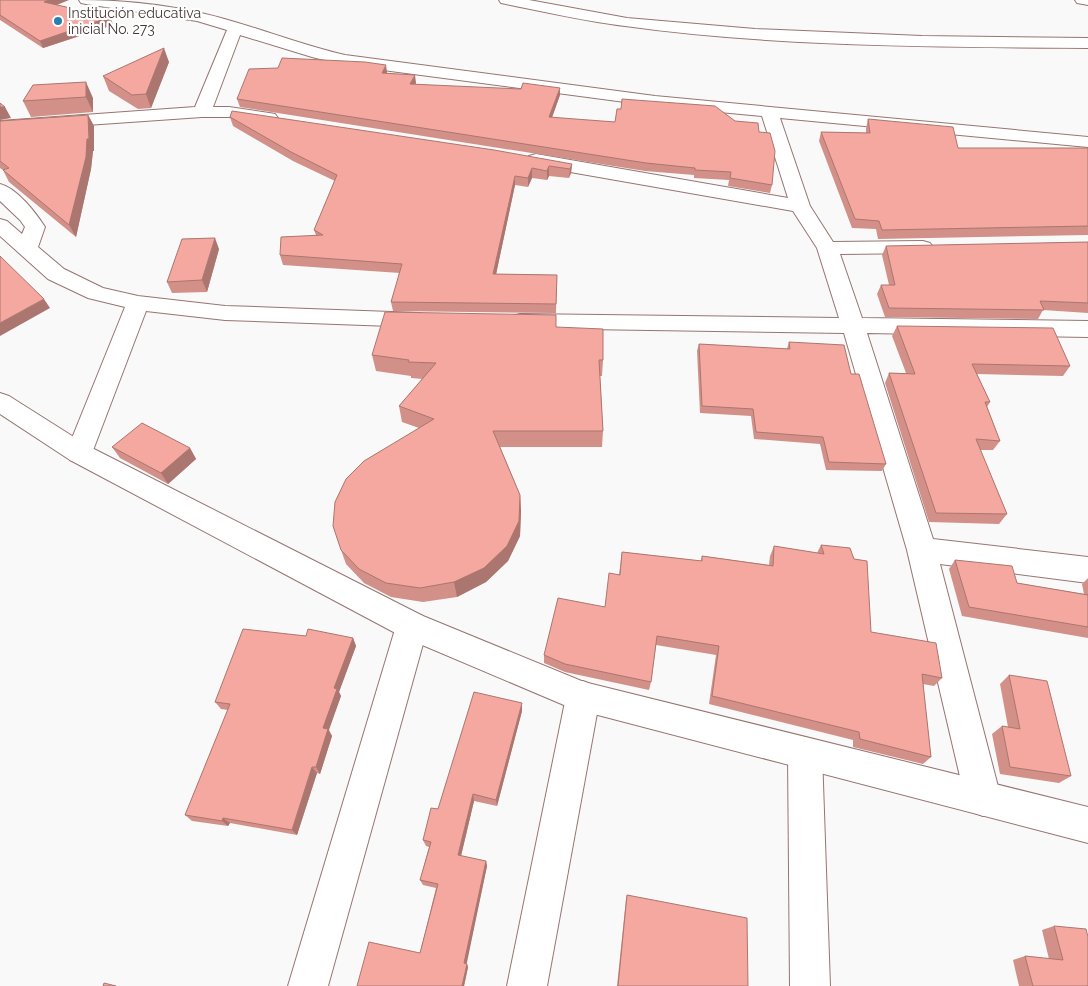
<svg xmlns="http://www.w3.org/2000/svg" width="1088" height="986" viewBox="0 0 1088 986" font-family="Raleway,sans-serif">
<rect width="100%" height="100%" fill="#f9f9f9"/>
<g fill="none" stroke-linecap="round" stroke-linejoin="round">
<defs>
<g id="street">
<path d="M79,0C119,0 162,4 201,13C250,24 296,44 345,55L655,96L1088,137V147L780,118L810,206L833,242L923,241L930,243L933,247L930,251L923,253L840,254L862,318L1088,321V337L867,333L933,539L1088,557V583L940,564L1001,798L996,811L983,816L970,811L965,798L907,550L844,333L520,328L512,326L509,321L512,316L520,314L839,318L817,248L793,211L536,166L529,164L527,160L529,156L536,154L788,198L762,116L655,106L345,65L312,57L240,35L213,107H229L269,113L275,114L278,118L275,122L269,123L229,117H202L0,131V121L195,107L227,30L197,21L86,4L81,3Z"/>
<path d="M499,0H529L627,18L755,29L922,36L1088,38V48C934,47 778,47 625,26C585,21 546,12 506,4L501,3Z"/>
<path d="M1075,0H1088V5L1077,3Z"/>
<path d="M0,184C17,188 36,213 45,227L38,247L64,269L103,288L138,296L225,306L419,313L427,315L430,320L427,325L419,327L225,320L146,311L92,453L88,460L79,463L70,460L66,453L125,307L88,298L48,279L0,236V219L7,221L22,234L25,227L20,220L0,201Z"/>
<path d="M412,612L423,616L428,626L328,986H288L396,626L401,616Z"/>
<path d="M583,681L595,686L600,697L547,986H507L566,697L571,686Z"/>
<path d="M805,737L817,742L822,754L830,986H790L788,754L793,742Z"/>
</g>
<path id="secondary" d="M0,393L9,396L88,446L423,616L584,682L1088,807V843L571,708L401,636L70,460L0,414Z"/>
</defs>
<use href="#street" stroke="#967571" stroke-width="2"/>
<use href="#secondary" stroke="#967571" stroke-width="2"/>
<use href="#street" fill="#fff" fill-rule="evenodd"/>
<use href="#secondary" fill="#fff" fill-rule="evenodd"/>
</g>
<g fill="#d29089">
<path d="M0,0L57,5L110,17L113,25L43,48L0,20Z"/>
<path d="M169,62L151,108L138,109L109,91L103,76Z"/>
<path d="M387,72V73L416,83L415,84L560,95L552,118L615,122L735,121L759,132L772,185L770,193L728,186L729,180L694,178V175L645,171L240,107L237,99Z"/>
<path d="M33,85L93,98V112L31,117L23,101Z"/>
<path d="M88,115L94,126V151H93L91,169L76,237L9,182L3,170L0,168V121Z"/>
<path d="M230,117L572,164L571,173L569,178L549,176L547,180L532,178L528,187L515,185L496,274L557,275L556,313L393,311L391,302L400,273L283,265L280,255L316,235L314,230L335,181L293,161L233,126Z"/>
<path d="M868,119L958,148H1088V235L878,239L876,229L852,228L819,141L821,132L866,133V128Z"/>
<path d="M1088,242V313L1043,310L1038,319L885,317L877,294L881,285H889L882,255L886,246Z"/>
<path d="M219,249L207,292L172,293L167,282Z"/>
<path d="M897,326L1070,366L1063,376L977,374L990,402L987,407L1000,441L993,450H980L1007,514L999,524L929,522L885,383L889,373H906L892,336Z"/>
<path d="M556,327L603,360L602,376H600L603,431L602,447H500L520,495L521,511L520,536L508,561L486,582L457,597L423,602L391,597L364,583L346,564L341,550L419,428L402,422L399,406L423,379L411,378V376L376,371L372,355Z"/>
<path d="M789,342L851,374L886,464L882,471L826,470L820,444L754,439L751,416L700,413L697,351L699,344L787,349Z"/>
<path d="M112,447L190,448L196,459L168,484L120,458Z"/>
<path d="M821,545L871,632L942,678L934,686L923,684L931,757L923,764L853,747V740L709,704L716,655L656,645L651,682L649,690L565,672L544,663V655L605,607L619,575L622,552L701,561L702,556L769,565L770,556L774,546L817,553Z"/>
<path d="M955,560L1017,583L1084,594L1082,584L1088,578V638L962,616L949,569Z"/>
<path d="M353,638L356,646L339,692L341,696L328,730L332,736L320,774L317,773L297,835L230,823L228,826L192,821L185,815L228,710L221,709L215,702Z"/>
<path d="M1009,675L1071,776L1059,783L1000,774L992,734L1002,726L1008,727L1000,684Z"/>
<path d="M522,711L497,806L474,801L461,856L486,861L487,866L466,964L468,967L464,986H357L420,953L436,888L423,885L420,880L429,847L426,846L423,840L438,809Z"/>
<path d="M627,895L748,986H617L626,899Z"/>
<path d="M1054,926L1088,986H1019L1013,960L1025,956L1049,959L1042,930Z"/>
</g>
<g fill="#ab766f">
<path d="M48,0H69L47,9L44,2Z"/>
<path d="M110,17L113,25L43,48L40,41Z"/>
<path d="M164,48L169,62L151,108L146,94Z"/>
<path d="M386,65L387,72L384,80L382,73Z"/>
<path d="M415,75L416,83L411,91L410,84Z"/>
<path d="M86,82L93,98V112L86,97Z"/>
<path d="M560,88V95L549,125V117Z"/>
<path d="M0,107H5L11,118L0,120Z"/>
<path d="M88,115L94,126V151H93L91,169L76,237L69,225Z"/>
<path d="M572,164L571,173L569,178L570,169Z"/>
<path d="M549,166V176L547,180V171Z"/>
<path d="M532,168V178L528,187V178Z"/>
<path d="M515,176V185L494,284L493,274Z"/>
<path d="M215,238L219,249L207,292L202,280Z"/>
<path d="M44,299L50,308L0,336V323Z"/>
<path d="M190,448L196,459L168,484L161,473Z"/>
<path d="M520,495L521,511L520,536L508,561L486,582L457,597L454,582Z"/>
<path d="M353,638L356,646L339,692L341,696L329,730L332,736L320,774L316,767L323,728L334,688Z"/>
<path d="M522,703V711L497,806L496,800Z"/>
<path d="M312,767L317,773L297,835L292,830Z"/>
<path d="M473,794L474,801L460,860L458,855Z"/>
<path d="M223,818L230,823L228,826L222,821Z"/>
<path d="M486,861L487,866L466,967L464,963Z"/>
<path d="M467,964L468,967L464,986H462Z"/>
</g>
<g fill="#f4a89f" stroke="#ab766f">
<path d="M0,0H48L44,2L110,17L40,41L0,15Z"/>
<path d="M164,48L146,94L132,95L103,76Z"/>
<path d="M282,58L365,62L386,65L382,73L415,75L410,84L521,89L523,83L560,88L549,117L615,122L617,109H621L622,99L715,106L735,121L758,123L759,132L770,133L775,151L772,185L730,178L731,172L695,170V168L646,163L237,99L249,69L278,68Z"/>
<path d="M86,82V97L23,101L33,85Z"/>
<path d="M0,103L5,107H0Z"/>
<path d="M232,111L494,150L572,164L570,169L549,166L547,171L532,168L528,178L515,176L493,274L557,275L556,304L391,302L402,264L280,255L281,237L323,235L314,230L337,175L291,152L230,117Z"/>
<path d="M88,115L89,139H87L86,157L69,225L3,170L9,168L0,161V121Z"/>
<path d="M868,119L953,127L958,148H1088V226L882,230L879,221L855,219L821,132L870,133Z"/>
<path d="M215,238L202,280L167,282L182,239Z"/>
<path d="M1088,242V303L1040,301L1044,310L889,308L881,285H895L886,246Z"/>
<path d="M0,256L44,299L0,323Z"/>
<path d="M385,312L556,315V327L603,329V360H599L603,431H493L520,495L519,521L507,546L484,568L454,582L420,588L386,583L359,569L341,550L333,526L335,502L346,479L364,461L434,419L399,406L436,363L408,362L409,360L372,355Z"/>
<path d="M897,326L1053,328L1070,366L972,364L990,402H985L1000,441L976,439L1007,514L936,513L889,373L915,374Z"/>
<path d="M789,342L844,345L851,374H859L886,464L829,462L823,437L756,432L753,409L702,406L699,344L790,349Z"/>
<path d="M142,423L190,448L161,473L112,447Z"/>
<path d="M821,545L850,548L854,559L867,561L871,632L936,643L942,678L922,674L931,757L860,739L859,732L712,696L719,646L657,636L651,682L565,664L544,655L558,598L605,607L609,573L620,575L622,552L702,561V556L773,566L774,546L824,554Z"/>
<path d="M955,560L1012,566L1017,583L1088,595V627L969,607Z"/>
<path d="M243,629L306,636L308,629L353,638L334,688L337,689L323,728L328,729L316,767H312L292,830L223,818L222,821L185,815L230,704L215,702Z"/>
<path d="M1009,675L1047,681L1071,776L1010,767L1002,726L1020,729Z"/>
<path d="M474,692L522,703L496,800L473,794L458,855L486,861L464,963L467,964L462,986H357L369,942L420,953L438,884L420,880L431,842L423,840L431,808L438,809Z"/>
<path d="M627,895L747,918L748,986H618Z"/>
<path d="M1054,926L1086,929L1088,937V986H1033L1025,956L1063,960Z"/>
<path d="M104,983L116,986H103Z"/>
</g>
<circle fill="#267fae" stroke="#fff" stroke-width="2" cx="58" cy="21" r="5"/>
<g text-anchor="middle" stroke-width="4.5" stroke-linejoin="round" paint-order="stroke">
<g font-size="14" fill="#473836" stroke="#fff" text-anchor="start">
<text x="68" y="18">Institución educativa<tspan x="68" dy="16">inicial No. 273</tspan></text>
</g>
</g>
</svg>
